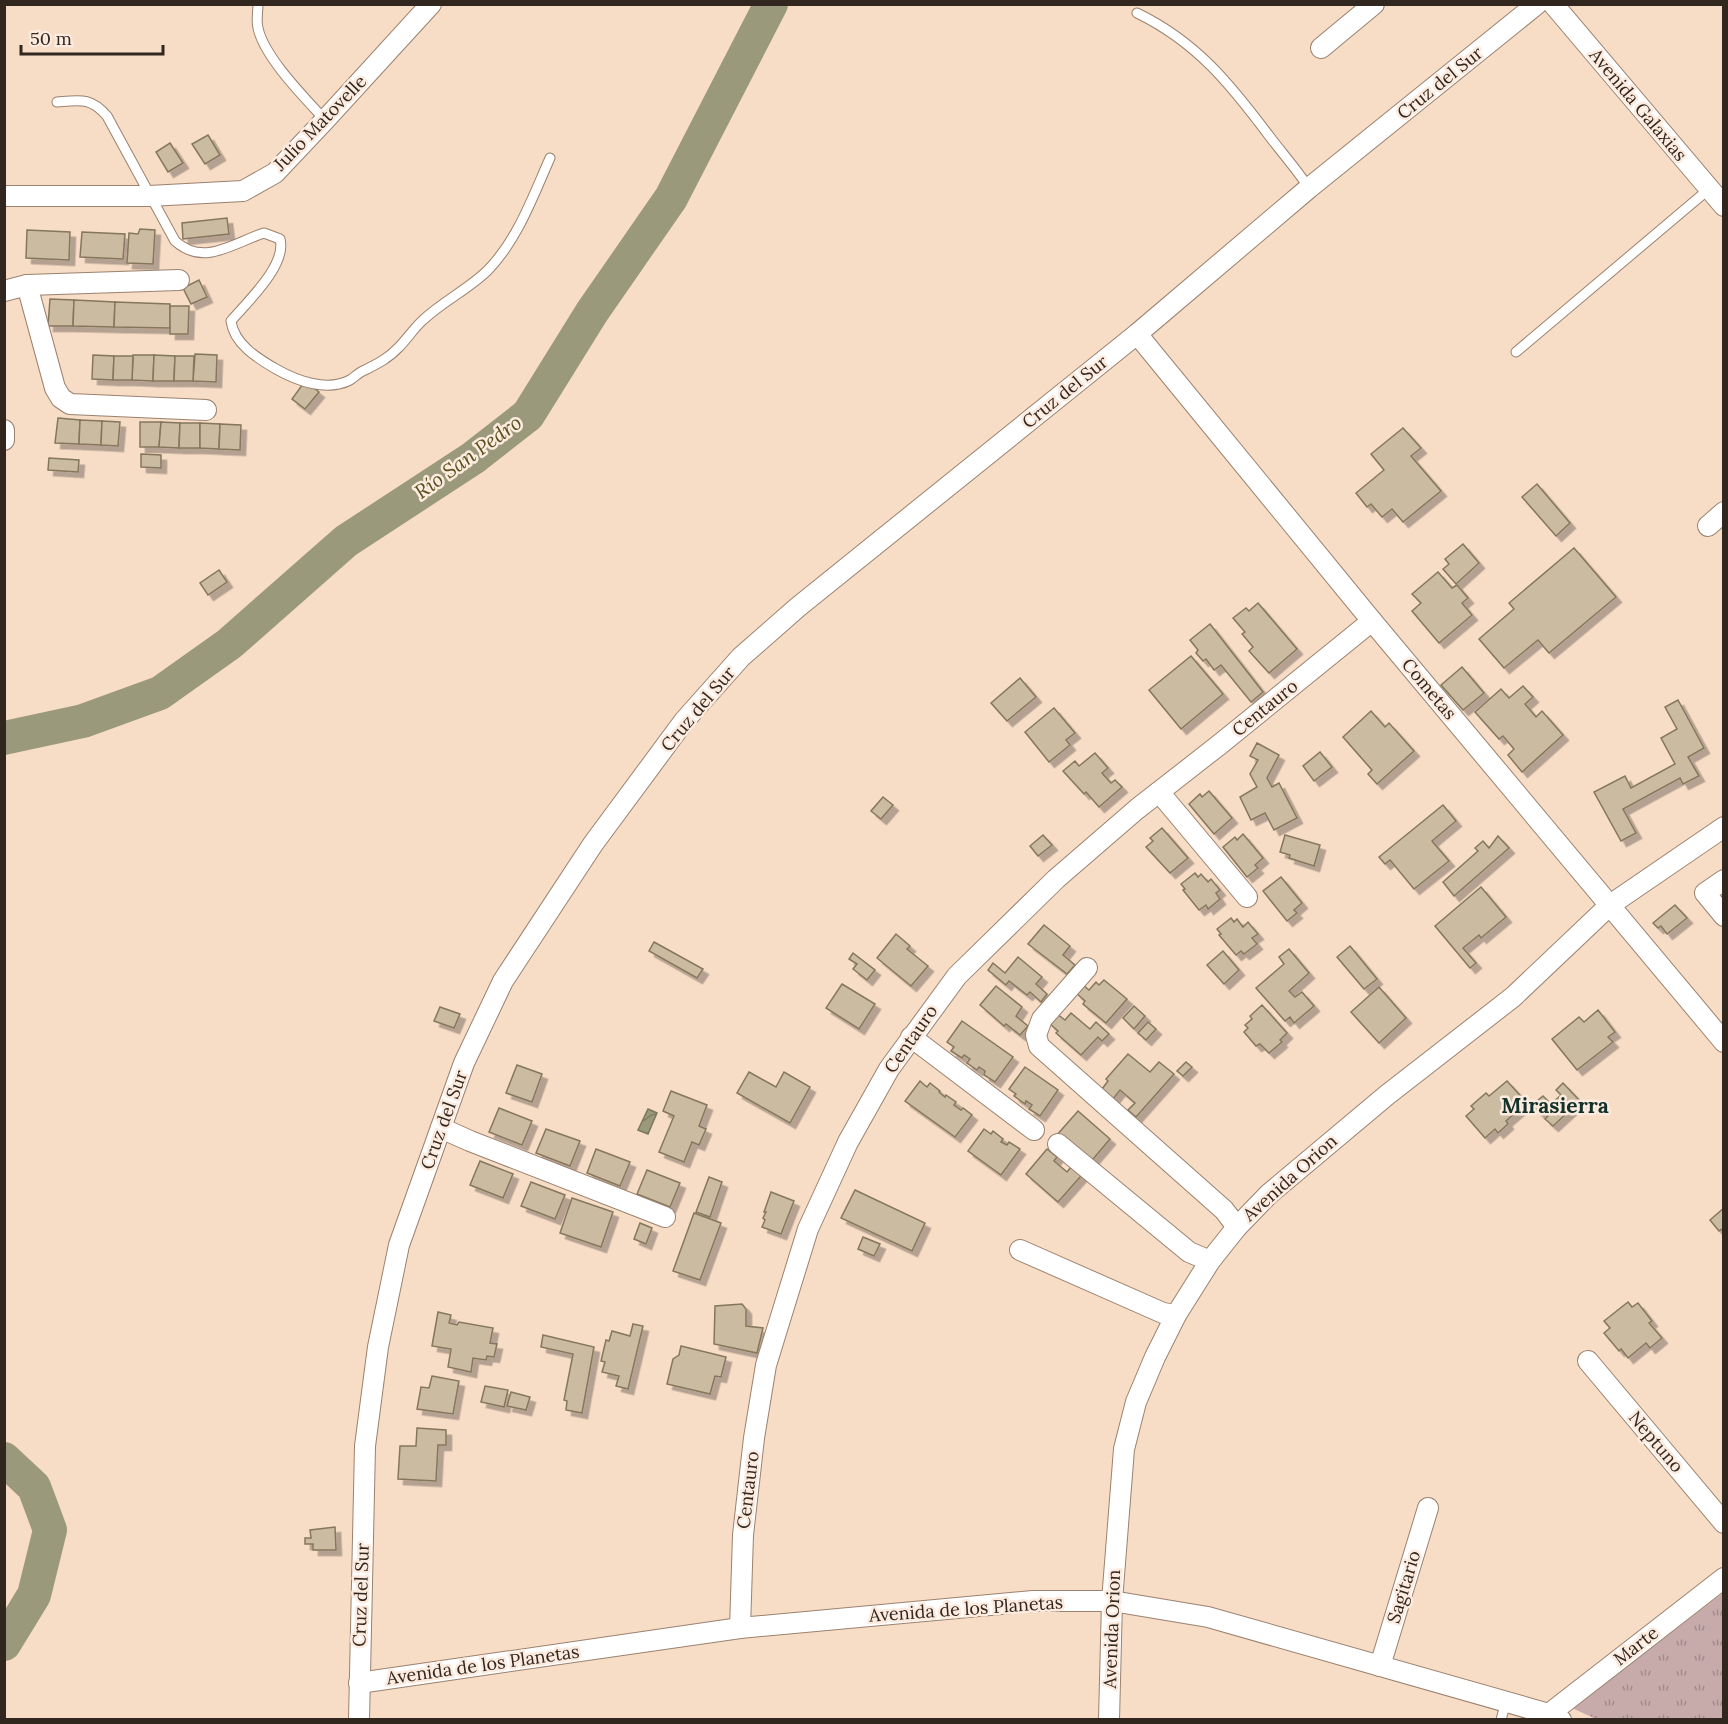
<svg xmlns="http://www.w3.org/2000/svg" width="1728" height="1724" viewBox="0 0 1728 1724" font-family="Lora,serif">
<defs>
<pattern id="park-tufts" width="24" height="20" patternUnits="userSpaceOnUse" patternTransform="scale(1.5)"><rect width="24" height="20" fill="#c7abab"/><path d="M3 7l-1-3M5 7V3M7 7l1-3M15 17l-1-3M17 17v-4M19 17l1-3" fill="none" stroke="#a28b8b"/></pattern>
<pattern id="water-waves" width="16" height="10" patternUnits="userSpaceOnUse" patternTransform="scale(1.5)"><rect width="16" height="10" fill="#9b997b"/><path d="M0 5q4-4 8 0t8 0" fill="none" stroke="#7f7d64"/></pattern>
<filter id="shadow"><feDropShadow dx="5.5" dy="5.5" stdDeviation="0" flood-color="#0004"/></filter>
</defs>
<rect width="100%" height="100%" fill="#f7dcc6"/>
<path fill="url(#park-tufts)" d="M1723,1593V1719H1596L1572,1708Z"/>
<path fill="url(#water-waves)" stroke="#7b775f" stroke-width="1.5" d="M648,1109L657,1113L648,1134L638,1130Z"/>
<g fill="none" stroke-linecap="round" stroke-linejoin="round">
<g stroke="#9b997b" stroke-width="34">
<path d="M4,738L83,721L160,693L229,644L346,541L473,458L528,415L592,312L671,198L771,4"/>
<path d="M4,1459L34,1487L50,1530L34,1595L4,1644"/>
</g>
</g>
<g fill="#cbbba0" stroke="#85775d" stroke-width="1.5" filter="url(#shadow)">
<path d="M208,135L220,155L205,164L192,144Z"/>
<path d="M170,143L183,163L168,172L156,152Z"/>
<path d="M227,218L229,234L183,239L182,223Z"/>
<path d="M140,229L155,230L153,264L127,263L129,233L138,234Z"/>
<path d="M27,230L70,232L69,260L26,258Z"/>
<path d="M82,232L125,234L123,259L80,257Z"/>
<path d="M199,280L207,297L191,304L183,288Z"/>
<path d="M50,299L74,300L73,326H48Z"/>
<path d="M74,300L115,302L114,327L73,326Z"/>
<path d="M115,302L170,304V328L114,327Z"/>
<path d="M170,306H189L188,334H170Z"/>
<path d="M195,354L217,355L216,382L193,381Z"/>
<path d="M93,355L114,356L113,380L92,379Z"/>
<path d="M133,355H154L153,381L132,380Z"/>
<path d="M154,355L175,356L174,381H153Z"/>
<path d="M114,356H133L132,380H113Z"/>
<path d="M175,356H194L193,381H174Z"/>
<path d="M305,381L319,392L305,409L292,399Z"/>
<path d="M58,418L80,420L79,444L55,443Z"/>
<path d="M80,420L102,421L101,445L79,444Z"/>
<path d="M102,421L120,422L118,446L101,445Z"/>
<path d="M140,422H161L159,447H140Z"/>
<path d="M161,422L180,423L179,448L159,447Z"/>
<path d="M180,423H200V448H179Z"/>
<path d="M200,423L220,424L219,449L200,448Z"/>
<path d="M220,424L241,425L240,450L219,449Z"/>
<path d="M1403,428L1421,448L1411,456L1441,491L1403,522L1392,509L1382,517L1371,504L1367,507L1356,493L1384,470L1371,454Z"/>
<path d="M141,454L161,455V468L141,467Z"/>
<path d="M49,458L79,460L78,472L48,470Z"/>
<path d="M1537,484L1570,523L1556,536L1522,497Z"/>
<path d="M1463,544L1479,563L1456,584L1443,569L1449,564L1445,559Z"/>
<path d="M1574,548L1616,597L1549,653L1538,640L1504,668L1479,639L1514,609L1509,603Z"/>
<path d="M219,570L227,582L208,595L200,583Z"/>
<path d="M1438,572L1452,588L1457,585L1468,598L1462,603L1472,615L1439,643L1412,611L1421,603L1412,594Z"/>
<path d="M1258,603L1297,649L1269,673L1249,651L1253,647L1242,634L1245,632L1233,618L1246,608L1249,611Z"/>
<path d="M1210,624L1263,692L1251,702L1221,665L1214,670L1206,659L1203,661L1196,653L1198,650L1190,640Z"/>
<path d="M1191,656L1223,694L1181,729L1149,690Z"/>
<path d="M1462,667L1484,693L1463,710L1441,685Z"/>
<path d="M1020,678L1036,697L1007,721L991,703Z"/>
<path d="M1523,686L1533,697L1525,704L1536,717L1542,711L1563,735L1522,772L1508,755L1514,749L1503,736L1499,739L1475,712L1501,689L1509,698Z"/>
<path d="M1678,700L1704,748L1688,757L1699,776L1683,784L1680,778L1623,809L1636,833L1621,841L1594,792L1625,776L1631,788L1675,764L1661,738L1677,729L1665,707Z"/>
<path d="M1054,708L1075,733L1066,740L1070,745L1049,762L1025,732Z"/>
<path d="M1371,711L1385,727L1389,723L1414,751L1377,784L1368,774L1372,770L1343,737Z"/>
<path d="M1257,743L1279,755L1267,778L1272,787L1279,783L1297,818L1274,830L1265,813L1251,820L1240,797L1257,787L1250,774L1258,760L1250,756Z"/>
<path d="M1320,752L1332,767L1314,781L1303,766Z"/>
<path d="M1095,753L1108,768L1102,773L1111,783L1115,780L1122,787L1099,807L1086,792L1084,794L1063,771L1075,761L1079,766Z"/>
<path d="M1209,791L1232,818L1214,834L1189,804L1200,794L1202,797Z"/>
<path d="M883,797L893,805L881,819L871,811Z"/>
<path d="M1443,805L1456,821L1432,841L1449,861L1414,889L1390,860L1385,864L1379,857Z"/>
<path d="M1162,828L1188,858L1170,873L1146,847L1153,841L1150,838Z"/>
<path d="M1243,834L1263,858L1255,865L1258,868L1247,877L1223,847L1235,837L1237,840Z"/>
<path d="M1043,835L1052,845L1038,856L1030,846Z"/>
<path d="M1285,835L1320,845L1314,866L1289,858L1290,855L1280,852Z"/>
<path d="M1498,836L1509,848L1454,896L1443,882L1478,851L1475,848L1483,841L1489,848Z"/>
<path d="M1195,873L1198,877L1201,874L1208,882L1211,879L1220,890L1216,893L1220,899L1208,909L1206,905L1199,910L1183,890L1185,889L1181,884Z"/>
<path d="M1281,877L1302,903L1294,910L1297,913L1287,921L1263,891Z"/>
<path d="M1481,887L1506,917L1481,938L1479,935L1463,948L1476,963L1470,968L1435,926Z"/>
<path d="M1675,905L1687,918L1667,934L1661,926L1658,928L1653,923Z"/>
<path d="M1231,918L1234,922L1237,919L1243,927L1248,922L1258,934L1252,938L1257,944L1244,954L1241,951L1236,955L1219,935L1221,934L1217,929Z"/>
<path d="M1044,925L1070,946L1063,955L1075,965L1067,974L1028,944Z"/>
<path d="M896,934L910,946L907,949L928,966L911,986L877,958Z"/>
<path d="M654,942L703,969L697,978L649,951Z"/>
<path d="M1350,946L1377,979L1364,989L1337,957Z"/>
<path d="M1289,949L1309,973L1289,991L1295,997L1302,992L1314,1006L1294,1023L1290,1017L1285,1021L1256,988L1284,964L1279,957Z"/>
<path d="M1223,951L1239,970L1224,984L1207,965Z"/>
<path d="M853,953L875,970L867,980L853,969L857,964L849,959Z"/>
<path d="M1018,957L1042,977L1036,984L1047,994L1041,1002L1030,992L1027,995L1009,981L1006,985L988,970L993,963L1005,973Z"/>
<path d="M1104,980L1127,999L1106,1023L1083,1004L1085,1001L1076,993L1083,985L1089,990L1096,982L1099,985Z"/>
<path d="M842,984L875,1004L859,1029L826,1008Z"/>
<path d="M996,986L1022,1007L1016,1016L1028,1026L1020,1035L1006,1024L1004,1026L980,1005Z"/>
<path d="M1379,987L1406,1018L1379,1043L1351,1012Z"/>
<path d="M1262,1005L1287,1033L1280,1040L1282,1042L1269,1053L1260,1044L1256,1046L1244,1032L1248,1028L1245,1025L1252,1019L1250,1016Z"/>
<path d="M1134,1006L1145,1016L1134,1029L1123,1018Z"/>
<path d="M440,1007L460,1014L454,1028L434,1021Z"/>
<path d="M1598,1010L1615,1032L1608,1037L1613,1042L1577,1070L1552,1039L1579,1017L1584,1022Z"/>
<path d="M1071,1013L1090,1029L1096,1022L1109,1034L1102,1041L1098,1037L1081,1055L1056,1033L1058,1031L1049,1023L1057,1014L1065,1020Z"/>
<path d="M962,1021L1013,1057L995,1082L984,1075L985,1071L979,1067L977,1070L967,1063L970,1059L964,1055L962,1058L951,1051L954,1047L947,1042Z"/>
<path d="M1148,1022L1156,1029L1146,1040L1138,1033Z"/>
<path d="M1128,1054L1150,1072L1159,1062L1174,1074L1136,1117L1128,1110L1135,1103L1120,1090L1113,1099L1102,1089L1108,1081L1106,1079Z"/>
<path d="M1186,1062L1192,1067L1183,1076L1177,1071Z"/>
<path d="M517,1065L542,1074L532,1102L506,1093Z"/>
<path d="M1025,1067L1058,1090L1040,1116L1029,1109L1032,1105L1026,1101L1025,1104L1014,1096L1016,1094L1009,1089Z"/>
<path d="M749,1072L776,1087L784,1072L810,1087L790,1123L737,1093Z"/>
<path d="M920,1081L927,1087L930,1083L940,1091L939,1092L945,1097L946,1095L956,1102L954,1105L961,1110L963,1108L972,1115L955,1137L905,1101Z"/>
<path d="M1507,1081L1527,1103L1506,1121L1508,1124L1498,1133L1495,1129L1485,1138L1466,1116L1474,1109L1471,1106L1486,1093L1489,1096Z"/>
<path d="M1563,1083L1580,1101L1553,1126L1545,1119L1548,1116L1542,1110L1539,1113L1532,1105L1543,1096L1551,1104L1561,1095L1556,1090Z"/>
<path d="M671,1091L707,1105L699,1126L706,1129L699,1145L692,1142L684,1162L659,1152L674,1116L663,1111Z"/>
<path d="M499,1108L532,1121L522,1145L489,1132Z"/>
<path d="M1078,1111L1110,1139L1088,1165L1056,1136Z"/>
<path d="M546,1129L580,1141L570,1166L536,1153Z"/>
<path d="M984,1129L991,1134L993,1131L1003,1139L1001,1142L1007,1145L1009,1142L1020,1149L1001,1175L968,1151Z"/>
<path d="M596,1149L630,1162L620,1186L587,1173Z"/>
<path d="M1047,1149L1057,1157L1054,1161L1067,1172L1071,1167L1081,1176L1058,1202L1026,1174Z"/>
<path d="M480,1161L513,1174L503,1198L470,1185Z"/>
<path d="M647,1170L680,1183L670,1207L637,1194Z"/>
<path d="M709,1177L722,1182L710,1217L696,1212Z"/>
<path d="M531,1182L565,1195L555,1219L521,1206Z"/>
<path d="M855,1190L925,1223L912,1251L841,1218Z"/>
<path d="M771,1192L794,1201L781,1234L762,1227L765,1220L763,1218L766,1212H764Z"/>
<path d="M572,1198L613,1212L601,1247L560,1233Z"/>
<path d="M1724,1208V1228L1719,1231L1710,1220Z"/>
<path d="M694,1213L721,1223L700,1280L673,1271Z"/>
<path d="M640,1223L652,1228L646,1244L634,1239Z"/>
<path d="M863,1237L880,1244L874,1256L858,1249Z"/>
<path d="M1628,1302L1632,1307L1638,1303L1652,1321L1649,1323L1662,1338L1650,1348L1646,1343L1628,1358L1621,1349L1619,1351L1604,1333L1610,1328L1604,1321Z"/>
<path d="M742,1304L746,1309V1326L763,1328L757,1353L714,1344L715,1306Z"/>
<path d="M438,1312L451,1315L449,1323L457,1325L459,1322L493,1328L490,1343L497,1344L494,1357L487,1356L486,1360L473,1358L471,1372L448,1367L451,1349L432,1346Z"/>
<path d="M633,1324L643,1326L628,1389L616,1386L619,1376L602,1372L605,1362L601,1361L606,1340L609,1341L612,1331L630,1336Z"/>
<path d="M543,1335L594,1347L582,1413L566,1410L567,1401L564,1400L573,1354L541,1347Z"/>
<path d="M681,1346L726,1357L721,1377L715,1376L710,1394L667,1384L673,1359L679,1355Z"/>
<path d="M432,1376L459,1381L453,1414L417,1409L421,1387L429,1388Z"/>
<path d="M485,1386L508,1390L504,1407L481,1402Z"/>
<path d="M511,1392L530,1397L526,1410L507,1406Z"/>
<path d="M417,1428L446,1430V1445H438L436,1481L398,1479L400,1446H416Z"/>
<path d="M335,1527L336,1550H313V1544H305V1538H311L310,1530Z"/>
</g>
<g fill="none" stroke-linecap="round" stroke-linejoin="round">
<defs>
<g id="lane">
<path d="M258,4C258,12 256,21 258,28C264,57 305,98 325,120"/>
<path d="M1137,13C1197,42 1231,85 1270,137C1283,154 1297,170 1309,188"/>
<path d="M57,102C80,100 91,97 107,116L175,241C204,267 233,243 264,233L280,239C287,265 248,301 231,321C234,344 257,358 276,369C297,381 327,392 350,380C355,377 359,372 365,370C377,364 389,358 399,347C407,339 414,328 423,320C443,301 469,289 488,270C518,239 533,196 550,158"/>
<path d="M1516,352L1709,189"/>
<path d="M1501,1720L1506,1701"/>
</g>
<g id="street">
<path d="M1553,4L1724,206"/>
<path d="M1321,48L1374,4"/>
<path d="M4,196H149L243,191L275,173L325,120L431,4"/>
<path d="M27,285L55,388L61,398L70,404L206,410"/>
<path d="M4,291L27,285L179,280"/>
<path d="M1137,334L1372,621L1724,1042"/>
<path d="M4,430V440"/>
<path d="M1708,526L1724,512"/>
<path d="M1159,792L1247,897"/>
<path d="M1724,880L1705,893L1724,916"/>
<path d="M1087,968L1042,1019L1036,1035L1039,1046L1224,1210L1237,1227"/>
<path d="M911,1037L1034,1130"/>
<path d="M441,1128L470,1141L665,1217"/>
<path d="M1058,1144L1189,1252L1210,1261"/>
<path d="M1020,1250L1163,1313L1176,1315"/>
<path d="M1588,1361L1724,1523"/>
<path d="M740,1628L743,1535L754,1438L766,1365L808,1229L848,1142L889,1069L957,976L1056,879L1137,809L1219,745L1372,621"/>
<path d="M1380,1666L1428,1508"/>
<path d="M359,1683L740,1628L1033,1601H1112L1208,1617L1549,1714L1561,1720"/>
<path d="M1549,1714L1724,1578"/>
<path d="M359,1720L365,1446L378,1347L399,1245L464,1063L503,981L593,844L684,721L741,657L798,607L1137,334L1309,188L1537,4"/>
<path d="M1109,1720L1112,1601L1124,1449L1136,1402L1155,1357L1176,1315L1210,1261L1237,1227L1269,1194L1387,1095L1513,997L1610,905L1724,827"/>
</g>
</defs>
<use href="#lane" stroke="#9b826f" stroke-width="11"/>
<use href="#street" stroke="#9b826f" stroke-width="22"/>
<use href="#lane" stroke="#fff" stroke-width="9"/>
<use href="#street" stroke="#fff" stroke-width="20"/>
</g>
<g text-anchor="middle" stroke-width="5" stroke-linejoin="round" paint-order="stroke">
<g font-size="18" fill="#31271f" stroke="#fcebde">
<text transform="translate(1440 83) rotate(-39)" y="6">Cruz del Sur</text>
<text transform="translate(1638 105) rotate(50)" y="6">Avenida Galaxias</text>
<text transform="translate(320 123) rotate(-46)" y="6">Julio Matovelle</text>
<text transform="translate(1065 392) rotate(-39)" y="6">Cruz del Sur</text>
<text transform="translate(1429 689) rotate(50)" y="6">Cometas</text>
<text transform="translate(1265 708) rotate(-39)" y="6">Centauro</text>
<text transform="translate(698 709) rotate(-50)" y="6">Cruz del Sur</text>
<text transform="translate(911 1039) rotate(-55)" y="6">Centauro</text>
<text transform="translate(444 1120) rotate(-70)" y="6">Cruz del Sur</text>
<text transform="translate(1290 1178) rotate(-42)" y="6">Avenida Orion</text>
<text transform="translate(1656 1442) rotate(50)" y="6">Neptuno</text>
<text transform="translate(748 1490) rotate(-83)" y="6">Centauro</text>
<text transform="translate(1404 1587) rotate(-73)" y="6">Sagitario</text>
<text transform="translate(361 1595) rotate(-88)" y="6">Cruz del Sur</text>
<text transform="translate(966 1609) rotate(-4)" y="6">Avenida de los Planetas</text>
<text transform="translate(1112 1629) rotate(-88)" y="6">Avenida Orion</text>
<text transform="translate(1636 1646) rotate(-38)" y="6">Marte</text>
<text transform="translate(483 1665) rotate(-8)" y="6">Avenida de los Planetas</text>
</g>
<g font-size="20" font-style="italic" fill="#54501b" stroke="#fcebde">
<text transform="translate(468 457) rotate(-36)" y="7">Río San Pedro</text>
</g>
<g font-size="21" font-weight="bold" fill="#123128" stroke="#fcebde">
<text x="1555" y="1113">Mirasierra</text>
</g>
</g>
<rect width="1728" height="1724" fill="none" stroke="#31271f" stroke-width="12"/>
<path d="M21 45v9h142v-9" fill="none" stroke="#31271f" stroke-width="3"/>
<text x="30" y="45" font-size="18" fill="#31271f" stroke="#fcebde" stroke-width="4.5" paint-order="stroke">50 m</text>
</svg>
